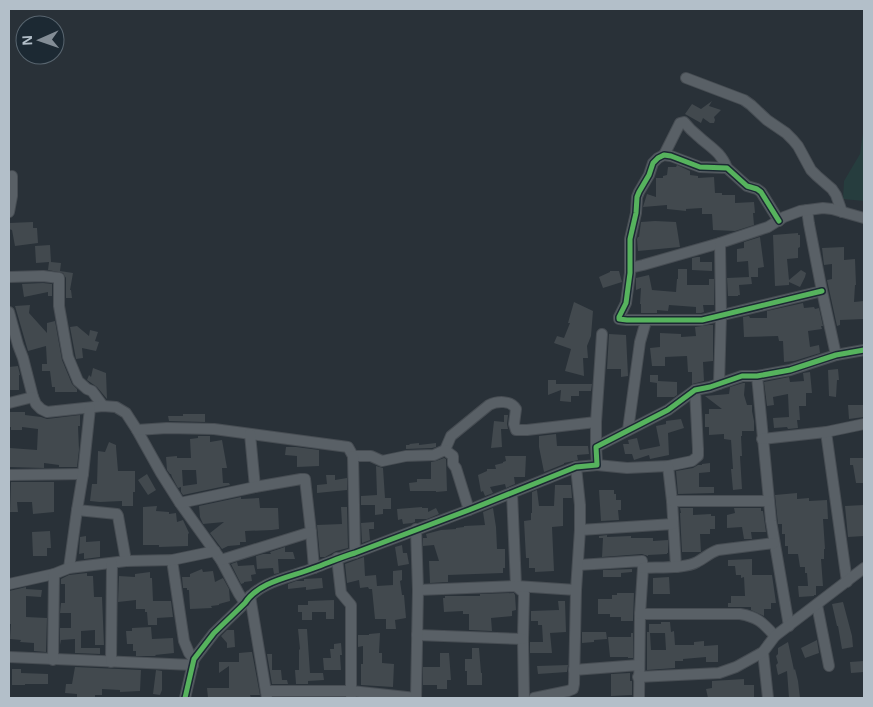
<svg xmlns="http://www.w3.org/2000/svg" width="873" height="707" viewBox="0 0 873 707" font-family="Helvetica,sans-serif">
<rect width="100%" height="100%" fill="#293138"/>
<path fill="#263d3e" d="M864,126V201L843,199L844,181L860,154Z"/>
<g fill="#42494e" fill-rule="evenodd">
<path d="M712,101L709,106L721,110L714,117L715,120L714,123H710L703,118L701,123L685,114L692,104L701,109Z"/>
<path d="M677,165L690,171V175L698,176V178L714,177L715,193H722V195H735V203L754,202L755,213H753L754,225L735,231L713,230L712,214H702V208L686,209V211L667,209V205L643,207L647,194L656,197V178H663V176L667,175L668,167H676Z"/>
<path d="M655,221L676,222L680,247L638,251L637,239L638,237H639L641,222Z"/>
<path d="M33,222V228H37L38,243L15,246L12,230L9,229V223Z"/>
<path d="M798,233V235H800V247L798,248V258L787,259L789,280L801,270L806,273L805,277L800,287L789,282V285L775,286L773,235Z"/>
<path d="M760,237L764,267L758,268V277H751L752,284L739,285L740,295H738V296H728L727,278L749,277L748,261L737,262V249L744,248V242Z"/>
<path d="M50,245L51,262L61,263L60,271L73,273L70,290H71L72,298H66V278L63,273L48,270L49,262L36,263L35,246Z"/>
<path d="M844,247V260L855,259L856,285H855L854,302L864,301V319L840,320V325L837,326L827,280L832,279V264L824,265L822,248Z"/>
<path d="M697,257H700V262H712V271L692,270V258Z"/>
<path d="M678,269H687V285H709V279H714V305H703L704,312L701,313H696V307L669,305L668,311L657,310V313H641V304H640L641,288L636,290V278L649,275L652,290L676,292L677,279H678Z"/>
<path d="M610,271H619L622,282L603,288L599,277L610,272Z"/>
<path d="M43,283L52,284V296H48V292L24,297L22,284H21Z"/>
<path d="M574,302L593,311L591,336L587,346L588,358H583L584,376L565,371L571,349L554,343L557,336L564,338L570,323H568Z"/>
<path d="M803,303L804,308L814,307L815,309L819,308L823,326H821L822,329L808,331L810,347L819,345L820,353L794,361L784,362L783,341H779L778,336L744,337L743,317L749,316L750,318H767V311Z"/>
<path d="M30,305L29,313L47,333V323L55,321L62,360L72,384L77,389V392H55V387H52L50,371H42V364H47L46,346L28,351L15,306Z"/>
<path d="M709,325H713V361L703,362L704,381L692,384V372H688L687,356L665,357V366H652L650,348L660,347V333L681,334V337L696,336L695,327Z"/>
<path d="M77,326L89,336L90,330L98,332L95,341L99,342L96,351L82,348L83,358L76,359L70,327Z"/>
<path d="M609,334L626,335L628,376L621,377V369H607Z"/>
<path d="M18,366L20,375H19V390H9V367Z"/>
<path d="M93,368L106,373L107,399L97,387L87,380L89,375L91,377Z"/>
<path d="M838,369L839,380H837L836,397L829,396L828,370Z"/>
<path d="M810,372L812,393H806V406H799L800,420H797L798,428L788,429L787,427L774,428L773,418L789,417L788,394L773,397L774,405L767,406L764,382L789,377L790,382L804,381L803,373Z"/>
<path d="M650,375H658V381L677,382V395L674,397H657V383L650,382Z"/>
<path d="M548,380H556V384H592L591,391H579V396H571V402L560,401L561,390L548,395Z"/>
<path d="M743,383H745L744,395L747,405H752V411L754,421V431H742V436H741L742,456H740L742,489L733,490L731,469H733L731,440L724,439V434L709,435V427H705V414H709V409H722L705,396L729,394L730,387Z"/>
<path d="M848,405H864V417L849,419Z"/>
<path d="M9,412H25V415L41,417L47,419L80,415V426H78L79,450L77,467H59V465L44,463V468L9,467V454H10V448L37,450L38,429L22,427V430H11V427H9Z"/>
<path d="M183,414H205V422L169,421L168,416H183Z"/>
<path d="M504,415H508L507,424L508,429H501L502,447L491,448L494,421L504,422Z"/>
<path d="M681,419L684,428L668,433L669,455L650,459L649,455L634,460L632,454H625L623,444H629L628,440L637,438L640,450L660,446L656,426L666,424V421Z"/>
<path d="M556,434L557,446H588L589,454L577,455L578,460L564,463V464L544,472L539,447V436Z"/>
<path d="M198,436H210V442L222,440L227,468H222L223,483H229L230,485L183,495L181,492V487L178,488L172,477L171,474H170L167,470L166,457L177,456V458H191L190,439L198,438ZM182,470H196L197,484L183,486Z"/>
<path d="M109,442L116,445V447L118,471H135V492H133V506H122V501L100,502L90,501L92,484H97L98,451L105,452Z"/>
<path d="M419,443V445L436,443V447L432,448L406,449V445H410L409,444Z"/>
<path d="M286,447H296L319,450V466L297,467V456L285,455Z"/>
<path d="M505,456H526L525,477H514L515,484L506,488L505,484L490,487L493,493L485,496L483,491L481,492L478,475L487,471V469H496L495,465L503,463V462L506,461Z"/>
<path d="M444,458L446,459L447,491L436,492V491H410L409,483L417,482V479H431V462L436,461Z"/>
<path d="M850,458H864V483H856L853,465H850Z"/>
<path d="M710,463V472L699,473V487H714V493L678,494L676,471L693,468L698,465H702V464Z"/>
<path d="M376,466L383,468L385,498H391V509H383V514L375,515V505H361V496L377,495Z"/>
<path d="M147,474L156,490L148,495L138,480Z"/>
<path d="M326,475H335V480L347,478V490L317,493V485L327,484Z"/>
<path d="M11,482H54V512L33,514L32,502H17L18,512H10Z"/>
<path d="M555,485H571L572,498H563V526L552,527L554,571L535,572V568H529V558H526L524,521L531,520V513H532V492L537,490L539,506H554Z"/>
<path d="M599,490H614V494H616V500H621V510H618L619,520L601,521Z"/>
<path d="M797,493V499L809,498V501L827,500L828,519H823L825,549H824V559H821L823,586H816V595H814V596L799,597L798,586H808L807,573H805V567H800L798,554H788V546H785V534H782V524H778L775,495Z"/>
<path d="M241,497V499L259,498L260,508H278L279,529L272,530L245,531L246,542H240V545L228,546L222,549L210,533L224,522L203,524L200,517L199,506Z"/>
<path d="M864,505V536L848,537L845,506Z"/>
<path d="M157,506L156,511L169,512V514L176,513L177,522L183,520L189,533L188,534V546L159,547V545H143V507Z"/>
<path d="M341,507H347L348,548L336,551L325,557H320L317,525L342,524Z"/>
<path d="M422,507V508H428V512L436,508L439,514L427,519H415V522L412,523L403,524L402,519L398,520L397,509Z"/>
<path d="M493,508L496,527L497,549H505V568H503V573L448,575V582L430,583L429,561H439L434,545L423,546V538H427L426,534L441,530L456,529V528L464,527V526L485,525L483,512Z"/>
<path d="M680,508H693V515L711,514V516H715V529H710V534H700L701,552H682L680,513H681Z"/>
<path d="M734,508H761V511H763L766,532H751L752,539H744L742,527L727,528V515L735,513Z"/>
<path d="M374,522V529H369L370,540L362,543L361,523Z"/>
<path d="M50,531L51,548H47V556H33L32,532Z"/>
<path d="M607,535V537L631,536V538H653V541L668,540V553H667V554L648,555V556L642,554L602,557L603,538H599V536Z"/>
<path d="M86,536V542L100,541V557L84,559V553L79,554L80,537Z"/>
<path d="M402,545L403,553H407L409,564L398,566L395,547Z"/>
<path d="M285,547V552H293L295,559H278L279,573L274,574L273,568L257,569L256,556L263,554H271L270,552Z"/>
<path d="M364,557L365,576L376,575L377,586L393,585V571L402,570V580L400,581L402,595H404L406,618L395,620L396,629H386V619H375L372,589H369L368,587L360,588L359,580L347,583L345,564Z"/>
<path d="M752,559V575H772L776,603H771V609H764V616L751,610V607H728V603H731V596H745L744,577L741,578V575H736L735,566H728V560Z"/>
<path d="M237,562L238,566L254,565L256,574L251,575L252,581L244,582V583L241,584L231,564Z"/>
<path d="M202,569L203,572L213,571L215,582L223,578L229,589L230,601L219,604V605L211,606L212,608L190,609L189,590H187V588H183L182,577H190V574Z"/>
<path d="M632,569V572L621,573V577H603V570Z"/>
<path d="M150,572V578H152L153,601H171L173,617L157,618V625H148L147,612H145V609H136V600L118,602L119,576L135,577V574Z"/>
<path d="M87,573V576H93L94,597H102L104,645H95V630L81,631V648H100V654L75,653V639L61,640L60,645V628H71V613H60L61,603H65V584H61V579L69,575Z"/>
<path d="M669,577L670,594H653V578Z"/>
<path d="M322,578L323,588L306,590V587L288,589V584L296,581H304V579Z"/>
<path d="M26,587V589L42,590L41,597L26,596V617L47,618L46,652L34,651V643L20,642L21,640L10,639L11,624H9V591Z"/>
<path d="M514,593L515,595L516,610L512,611V616L491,618L492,631L469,630V614H463V611L444,612L443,598H445V596H480V594Z"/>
<path d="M617,593H634L633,621H621V617H610V614H598V599H612V595H617Z"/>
<path d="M334,600V619H326V612H312V620H302V612H298V605H308V601Z"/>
<path d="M558,601H565L566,632L550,633L552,653H530V642H543L542,625H538V621H531V611L559,610Z"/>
<path d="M843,602L852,636L853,647L842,649L838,626H837L832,604Z"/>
<path d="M661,622H670L671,632L674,631L675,645H694V642L704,641V646L718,645V662H706V657L683,659V661H675V668L647,670V632H649V624H661ZM650,633H665L666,650H651Z"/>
<path d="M151,627L152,639L173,638L174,653L155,655L156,656H136V651H133V644H127L126,631H132V628Z"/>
<path d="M298,629H307L310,673H323L324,680L308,681V684H296L295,670H299V650L300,649Z"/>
<path d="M227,630H234L235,647L227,648V643L221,636Z"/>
<path d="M582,632H606L607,639L594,640V642L582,643Z"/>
<path d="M380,633L379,653H382V663L394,664L393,687L361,685V664H363V646L358,647V635H369V634Z"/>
<path d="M631,633H633V658H628V657H610L608,637H631Z"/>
<path d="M817,640L819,653L805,658L801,648Z"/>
<path d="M788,642L794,670L795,669L798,681L800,698H789L787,671L778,675L776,665L778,663L776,656L778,654V648Z"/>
<path d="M341,643L342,655H340L341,670H324L323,658H331L330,649H334V644Z"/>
<path d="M472,648H479L481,673H482V685H467V671H465V659H472Z"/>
<path d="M250,652H252L260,695H250L251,698H208L207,688H229V666L219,673V662H239V653Z"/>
<path d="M440,653H449L451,680H447V689H437V685H423V667H440Z"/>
<path d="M267,654H272V670H281L282,680H287L288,684H272Z"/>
<path d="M864,661V672L851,673L850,662Z"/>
<path d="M568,665L567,672L538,674L537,666Z"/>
<path d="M75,667L141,670L140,691L120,692V690L102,689V695H95V697H77V694L65,693L66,684H72Z"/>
<path d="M12,669H21V673L48,674V684H25V685H12Z"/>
<path d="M156,670L162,671V690L160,695L153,694Z"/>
<path d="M630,673V681H632V695L611,696V674Z"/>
<path d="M744,679V685H754V698H708L706,689L712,688V681Z"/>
</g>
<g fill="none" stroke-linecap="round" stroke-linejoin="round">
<defs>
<g id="minor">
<path d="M686,78L744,100L751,105L767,120L786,133L793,140L798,146L811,170L817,176L832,189L836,195L842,212"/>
<path d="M664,155L680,123L684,122C688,127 693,132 698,136C710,147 721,152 727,168"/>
<path d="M807,210L809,224L822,291L836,355"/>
<path d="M9,212L12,196V176"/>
<path d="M779,221L761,192L757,189L747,186L727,168L700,167L671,156L664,155L658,158L653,163L649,175L639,192L637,197L636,213L630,239V273L626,303L619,317V319L627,320H702L822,291"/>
<path d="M630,268L643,265L720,243L768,227L784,217L800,211L823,208L832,209L864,218"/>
<path d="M9,277L43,276L59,278V306L68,357L78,381L87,389L92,391L103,406"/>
<path d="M9,312L18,345L23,358L33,397L36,404L41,409L47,412L103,406L116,407L126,413L137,430L161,473L180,503L221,560L239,594L245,603"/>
<path d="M757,376L771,521L789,626"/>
<path d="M719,384L721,315L720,243"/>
<path d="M9,403L33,397"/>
<path d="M137,430L167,428L214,429L348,447L353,456H371L382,461L406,456L434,455L445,450L451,436L489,405C497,401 511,400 516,409L514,424L516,430H527L596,422"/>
<path d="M628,430L640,342L646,321"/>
<path d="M826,432L847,582"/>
<path d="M250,434L255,487"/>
<path d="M762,439L826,432L864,424"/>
<path d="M596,447V422L602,334"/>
<path d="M445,450L453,456V464L456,468L469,510"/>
<path d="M353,456L355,553"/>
<path d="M597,465L627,468L668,466L692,461L698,456V449L695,390"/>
<path d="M668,466L672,501L676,567"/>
<path d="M9,475L83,474"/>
<path d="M512,493L516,586L524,593L523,639L524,698"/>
<path d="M672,501H768"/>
<path d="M180,503L255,487L301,479H305L311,532L314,568"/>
<path d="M77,510L117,514L118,516L126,561"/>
<path d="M580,530L673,524"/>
<path d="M337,558L341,593L351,605V696"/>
<path d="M172,560L184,641L189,653L194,659"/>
<path d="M221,560L311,532"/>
<path d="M578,565L642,561L643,568L640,614L639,698"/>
<path d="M69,568L77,510L83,474L90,408"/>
<path d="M643,568C657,567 685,569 697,562C705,558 709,553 718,550L774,543"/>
<path d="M9,584L54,574L69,568L126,561L172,560L215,551"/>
<path d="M418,590L516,586L576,590"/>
<path d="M250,596L267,698"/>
<path d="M817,605L829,666"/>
<path d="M640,614H740C758,617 763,623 775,636"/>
<path d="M417,635L523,639"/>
<path d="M763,652L768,698"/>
<path d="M9,657L193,665"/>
<path d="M53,660L54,574"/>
<path d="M111,662L112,563"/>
<path d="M574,670L639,665"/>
<path d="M638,677L719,673L736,667L763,652L775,636L864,568"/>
<path d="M266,691H351L416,698"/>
<path d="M185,698L194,659L214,633L245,603C259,581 292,577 314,568C328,563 341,557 355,553L469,510L576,467L597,465L596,447L668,410L695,390L710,387L742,376H757L790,370L836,355L864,350"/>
<path d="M416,698L418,590L416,529"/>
<path d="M534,698L568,691L573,689L574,684L576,590L580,530V505L576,467"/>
</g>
</defs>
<use href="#minor" stroke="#474d53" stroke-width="12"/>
<use href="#minor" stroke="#596066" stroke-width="10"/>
<defs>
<g id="cycleway">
<path d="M779,221L761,192L757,189L747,186L727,168L700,167L671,156L664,155L658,158L653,163L649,175L639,192L637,197L636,213L630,239V273L626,303L619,317V319L627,320H702L822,291"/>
<path d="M185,698L194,659L214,633L245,603C259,581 292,577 314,568C328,563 341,557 355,553L469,510L576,467L597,465L596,447L668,410L695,390L710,387L742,376H757L790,370L836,355L864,350"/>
</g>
</defs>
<use href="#cycleway" stroke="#1c2933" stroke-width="8"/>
<use href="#cycleway" stroke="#56b35d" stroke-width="5"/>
</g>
<rect width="873" height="707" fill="none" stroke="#b3bfc9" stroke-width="20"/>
<g transform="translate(40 40) rotate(268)"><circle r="24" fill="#1c2933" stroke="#58656f"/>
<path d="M0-4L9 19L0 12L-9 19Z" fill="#838d96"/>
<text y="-8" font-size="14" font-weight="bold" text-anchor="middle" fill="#b3bfc9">N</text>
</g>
</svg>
